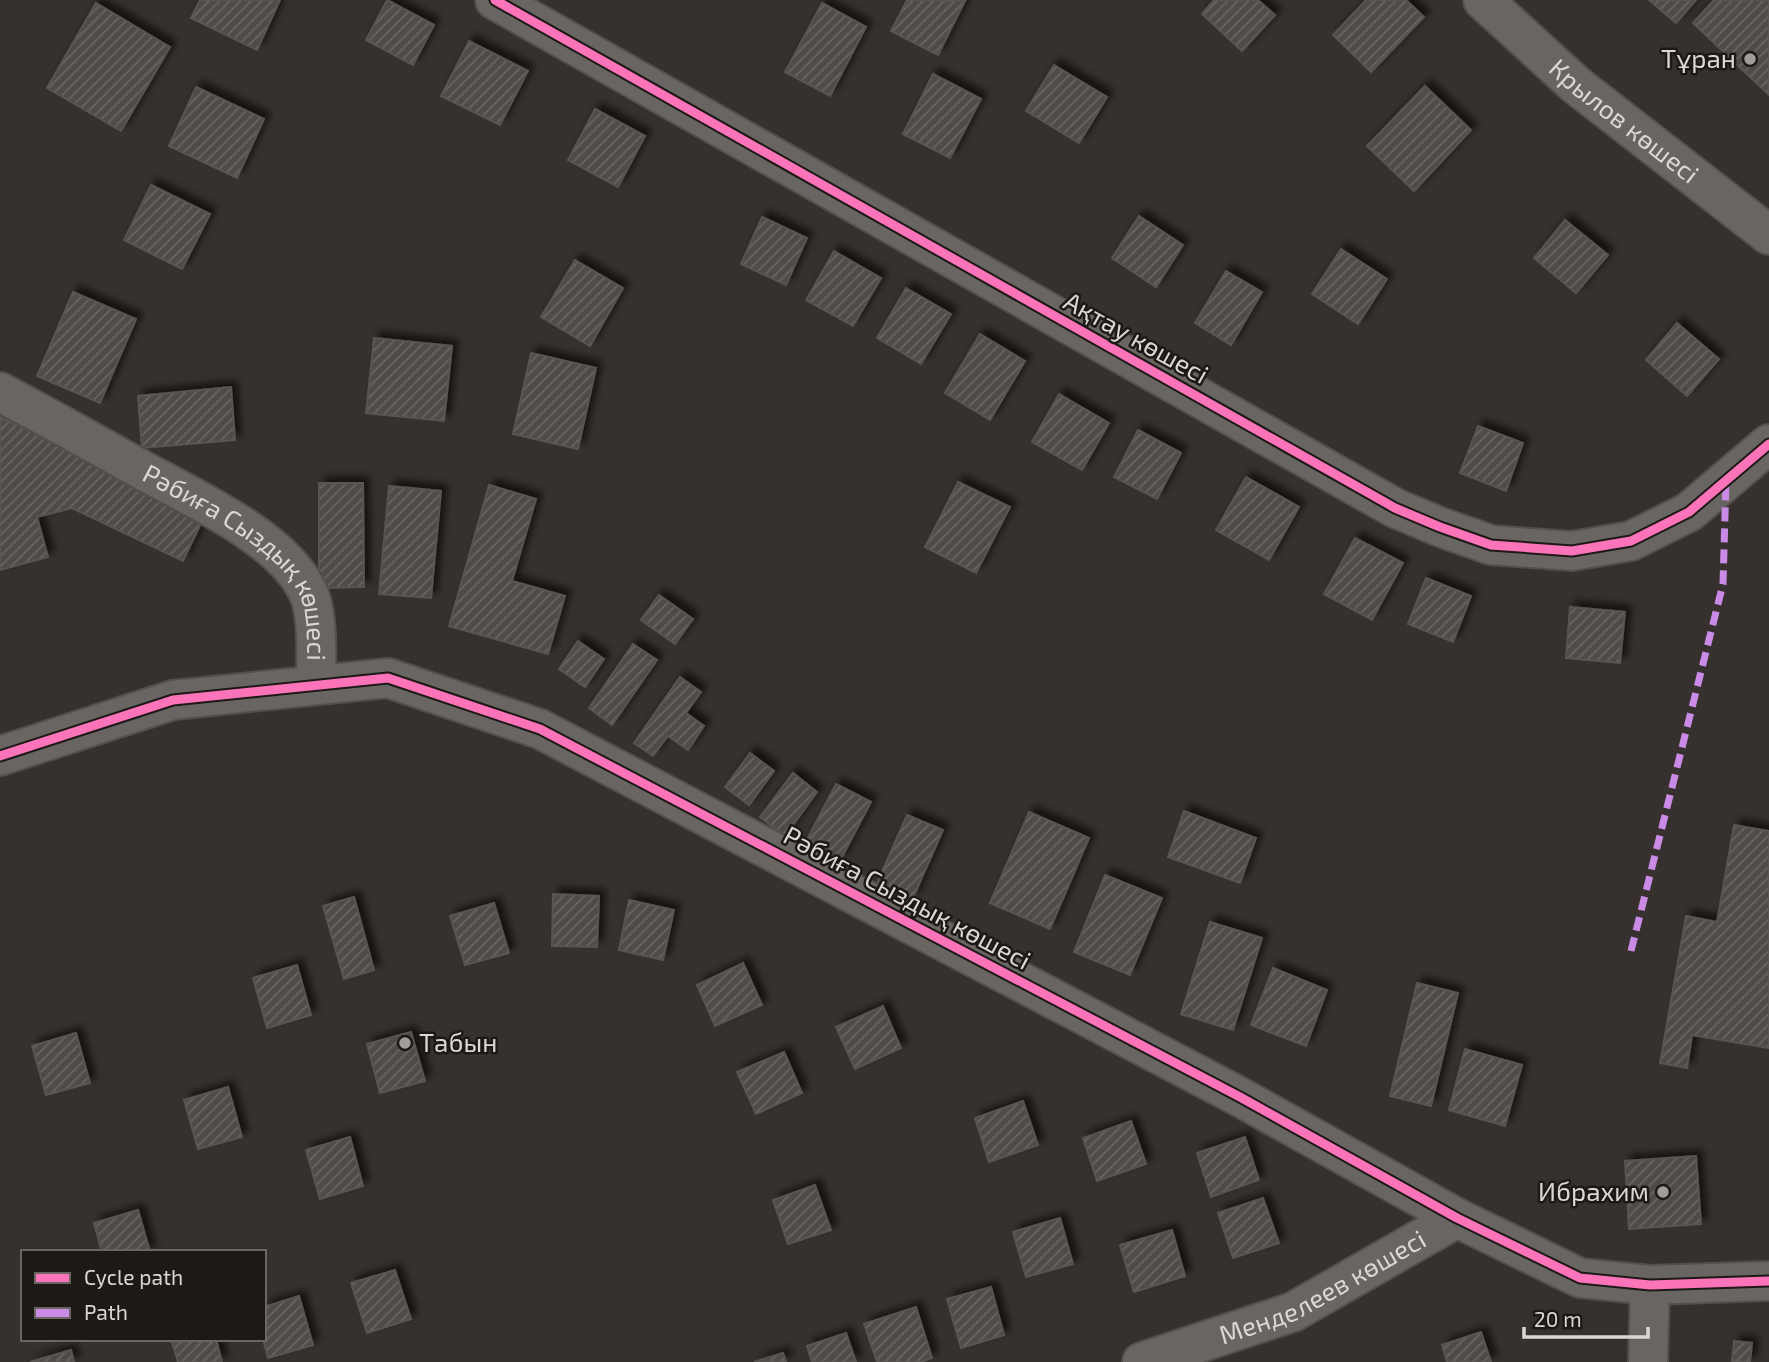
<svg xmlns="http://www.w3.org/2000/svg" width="1769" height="1362" viewBox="0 0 1769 1362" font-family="'Exo 2',sans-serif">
<defs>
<pattern id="building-hatch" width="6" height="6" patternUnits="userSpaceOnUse" patternTransform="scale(1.75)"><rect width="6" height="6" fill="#504c49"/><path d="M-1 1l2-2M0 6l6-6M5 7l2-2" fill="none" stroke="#696562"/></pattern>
<filter id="shadow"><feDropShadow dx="6" dy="-6" stdDeviation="3.5" flood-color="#0009"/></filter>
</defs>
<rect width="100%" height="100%" fill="#36312e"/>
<g fill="url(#building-hatch)" stroke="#585452" stroke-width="2" filter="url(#shadow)">
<path d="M200,0H280L257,50L191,18Z"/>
<path d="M387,0L434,25L413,65L366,40Z"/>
<path d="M907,0L965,1L938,55L891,31Z"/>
<path d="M1214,0H1258L1275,15L1242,51L1202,14Z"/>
<path d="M1366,0H1406L1424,17L1371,72L1333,35Z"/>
<path d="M1649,0H1696L1676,23Z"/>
<path d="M1714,0H1769V95L1693,23Z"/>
<path d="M96,3L170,47L121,131L47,88Z"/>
<path d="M822,3L866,27L830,96L785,72Z"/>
<path d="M469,41L528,71L500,125L441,96Z"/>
<path d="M1054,65L1107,97L1079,143L1026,111Z"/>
<path d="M933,74L981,99L950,158L903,134Z"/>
<path d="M1425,86L1471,130L1414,191L1367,146Z"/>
<path d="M196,87L264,119L237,178L169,146Z"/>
<path d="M595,109L645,136L618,187L568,160Z"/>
<path d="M151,185L210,214L182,269L124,240Z"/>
<path d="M1139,216L1183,245L1156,287L1112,258Z"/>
<path d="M762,217L807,238L786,285L741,264Z"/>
<path d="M1565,220L1608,255L1576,293L1534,258Z"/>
<path d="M1341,249L1387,279L1358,324L1312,294Z"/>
<path d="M834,251L881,278L853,326L806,300Z"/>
<path d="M575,260L623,288L590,346L541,317Z"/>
<path d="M1226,271L1262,292L1231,345L1195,323Z"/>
<path d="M906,288L951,314L921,364L877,338Z"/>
<path d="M73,292L136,319L100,403L37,376Z"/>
<path d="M1677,323L1719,359L1687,396L1646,360Z"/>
<path d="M980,334L1025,361L990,420L945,393Z"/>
<path d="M374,338L452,346L444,421L366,413Z"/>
<path d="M531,353L596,368L578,449L513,434Z"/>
<path d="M231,387L235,440L142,448L138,396Z"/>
<path d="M1059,394L1109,423L1082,470L1032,442Z"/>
<path d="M0,417L205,515L183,561L72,508L37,517L48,557L0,570Z"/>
<path d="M1478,426L1523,443L1506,491L1460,473Z"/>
<path d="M1138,430L1181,453L1157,499L1114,477Z"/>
<path d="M1246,477L1299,507L1269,560L1216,530Z"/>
<path d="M958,482L1010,507L976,573L925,547Z"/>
<path d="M319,483H363L364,587L319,588Z"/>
<path d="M489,485L536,499L512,581L565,596L548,654L449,626Z"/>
<path d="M389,486L441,491L431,598L379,594Z"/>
<path d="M1355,538L1403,563L1372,620L1324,594Z"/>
<path d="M1426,578L1471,596L1453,642L1408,624Z"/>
<path d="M659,595L693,619L675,644L641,620Z"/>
<path d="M1570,607L1625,612L1620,663L1566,658Z"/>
<path d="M578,641L604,659L585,687L559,669Z"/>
<path d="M633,644L657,660L612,725L589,708Z"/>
<path d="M680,677L701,692L686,713L704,726L688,750L668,736L653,756L634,743Z"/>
<path d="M750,753L774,771L749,805L725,787Z"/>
<path d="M793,773L817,792L785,836L760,817Z"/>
<path d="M836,784L871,802L840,861L805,843Z"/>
<path d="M1184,811L1256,838L1240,883L1168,857Z"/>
<path d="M1029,812L1089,838L1050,929L990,903Z"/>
<path d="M907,815L943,830L913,898L877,883Z"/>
<path d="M1734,825L1769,831V1048L1692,1035L1687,1068L1660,1063L1686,916L1717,922Z"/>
<path d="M1105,875L1162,898L1130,975L1074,952Z"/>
<path d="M553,894L599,896L597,947L552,946Z"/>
<path d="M354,897L374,970L344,979L323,906Z"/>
<path d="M629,900L674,910L663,960L619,950Z"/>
<path d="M494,903L509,953L465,965L450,916Z"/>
<path d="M1210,922L1262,938L1233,1030L1181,1014Z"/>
<path d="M743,963L762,1005L715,1026L697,985Z"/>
<path d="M297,965L311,1015L267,1028L253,978Z"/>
<path d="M1273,968L1327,990L1306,1046L1251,1025Z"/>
<path d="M1417,983L1458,993L1431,1106L1390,1096Z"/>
<path d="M883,1006L901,1048L855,1069L836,1027Z"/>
<path d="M411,1032L425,1081L380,1093L367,1044Z"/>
<path d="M76,1033L90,1083L46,1095L32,1046Z"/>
<path d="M1465,1049L1522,1065L1505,1126L1449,1110Z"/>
<path d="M784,1052L802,1093L756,1114L737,1072Z"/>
<path d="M228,1087L242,1137L198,1149L184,1100Z"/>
<path d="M1023,1101L1038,1145L989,1162L975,1118Z"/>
<path d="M1131,1121L1146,1164L1097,1181L1083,1138Z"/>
<path d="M350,1137L363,1186L320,1199L306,1150Z"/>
<path d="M1245,1137L1259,1180L1211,1197L1197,1153Z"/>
<path d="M1696,1156L1701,1224L1629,1229L1625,1161Z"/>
<path d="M815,1185L831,1230L788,1244L773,1200Z"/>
<path d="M1263,1198L1279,1243L1233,1258L1218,1213Z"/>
<path d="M138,1210L150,1252H102L94,1223Z"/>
<path d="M1060,1218L1073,1264L1026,1277L1013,1232Z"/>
<path d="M1172,1230L1185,1276L1134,1292L1120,1245Z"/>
<path d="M395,1270L411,1319L367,1333L351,1283Z"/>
<path d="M991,1287L1004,1335L961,1348L947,1299Z"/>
<path d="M299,1296L313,1345L268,1358L263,1339L264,1307Z"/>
<path d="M916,1307L932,1358L921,1362H877L864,1324Z"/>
<path d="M1481,1332L1491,1362H1447L1442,1345Z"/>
<path d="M846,1333L856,1362H812L807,1346Z"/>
<path d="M171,1339H216L222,1362H178Z"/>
<path d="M1734,1341L1752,1343L1750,1362H1732Z"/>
<path d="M71,1350L74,1362H30Z"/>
<path d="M783,1353L786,1362H754Z"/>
</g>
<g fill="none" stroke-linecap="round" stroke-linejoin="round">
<defs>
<g id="street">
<path d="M495,0L1395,508L1440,527L1491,545L1572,551L1631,541L1689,512L1769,444"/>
<path id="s1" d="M1483,0L1576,85L1769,235"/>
<path id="s2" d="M0,392C47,417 94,443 140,469C191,497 281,537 307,590C319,612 316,659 316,685"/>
<path id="s3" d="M1142,1362L1293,1312L1457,1218"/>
<path d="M1648,1362L1650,1285"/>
</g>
<path id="secondary" d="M0,756L173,700L388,678L540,729L1240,1097L1457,1218L1580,1278L1650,1285L1769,1281"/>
</defs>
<use href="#street" stroke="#534f4c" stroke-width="42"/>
<use href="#secondary" stroke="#534f4c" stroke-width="42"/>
<use href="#street" stroke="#686562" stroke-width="38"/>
<use href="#secondary" stroke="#686562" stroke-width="38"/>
<path stroke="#ca8be6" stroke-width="7" stroke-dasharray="14 7" stroke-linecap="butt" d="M1631,951L1723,584L1726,480"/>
<defs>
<g id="cycleway">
<path d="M495,0L1395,508L1440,527L1491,545L1572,551L1631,541L1689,512L1769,444"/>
<path d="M0,756L173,700L388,678L540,729L1240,1097L1457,1218L1580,1278L1650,1285L1769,1281"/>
</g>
</defs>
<use href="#cycleway" stroke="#1d1916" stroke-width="13"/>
<use href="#cycleway" stroke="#fb73b8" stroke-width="9"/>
</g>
<g fill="#a39d99" stroke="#1d1916" stroke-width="2.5">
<circle cx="1750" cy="59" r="7"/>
<circle cx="405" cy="1043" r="7"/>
<circle cx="1663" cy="1192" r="7"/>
</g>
<g text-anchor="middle" stroke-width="5" stroke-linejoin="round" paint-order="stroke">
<g font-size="26" fill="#ddd7d3" stroke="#1d1916" text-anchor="end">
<text x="1736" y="68">Тұран</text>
<text x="419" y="1052" text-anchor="start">Табын</text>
<text x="1649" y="1201">Ибрахим</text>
</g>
<g font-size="26" fill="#ddd7d3" stroke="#1d1916">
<text dy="9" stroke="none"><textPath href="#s1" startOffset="186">Крылов көшесі</textPath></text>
<text transform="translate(1136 338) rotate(29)" y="9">Ақтау көшесі</text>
<text dy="9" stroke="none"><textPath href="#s2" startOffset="303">Рәбиға Сыздық көшесі</textPath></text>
<text transform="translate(907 898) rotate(28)" y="9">Рәбиға Сыздық көшесі</text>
<text dy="9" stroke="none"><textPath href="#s3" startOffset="196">Менделеев көшесі</textPath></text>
</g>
</g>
<rect x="21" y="1250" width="245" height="91" fill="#1d1916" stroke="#6a6562" stroke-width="2"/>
<rect x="35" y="1273" width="35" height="10" fill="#fb73b8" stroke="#6a6562" stroke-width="2"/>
<text x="84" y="1285" font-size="21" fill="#ddd7d3">Cycle path</text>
<rect x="35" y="1308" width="35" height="10" fill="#ca8be6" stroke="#6a6562" stroke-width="2"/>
<text x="84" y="1320" font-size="21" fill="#ddd7d3">Path</text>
<path d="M1524 1327v10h124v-10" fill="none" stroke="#ddd7d3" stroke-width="3.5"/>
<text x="1534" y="1327" font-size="21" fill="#ddd7d3" stroke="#1d1916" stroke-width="5" paint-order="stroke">20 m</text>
</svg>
